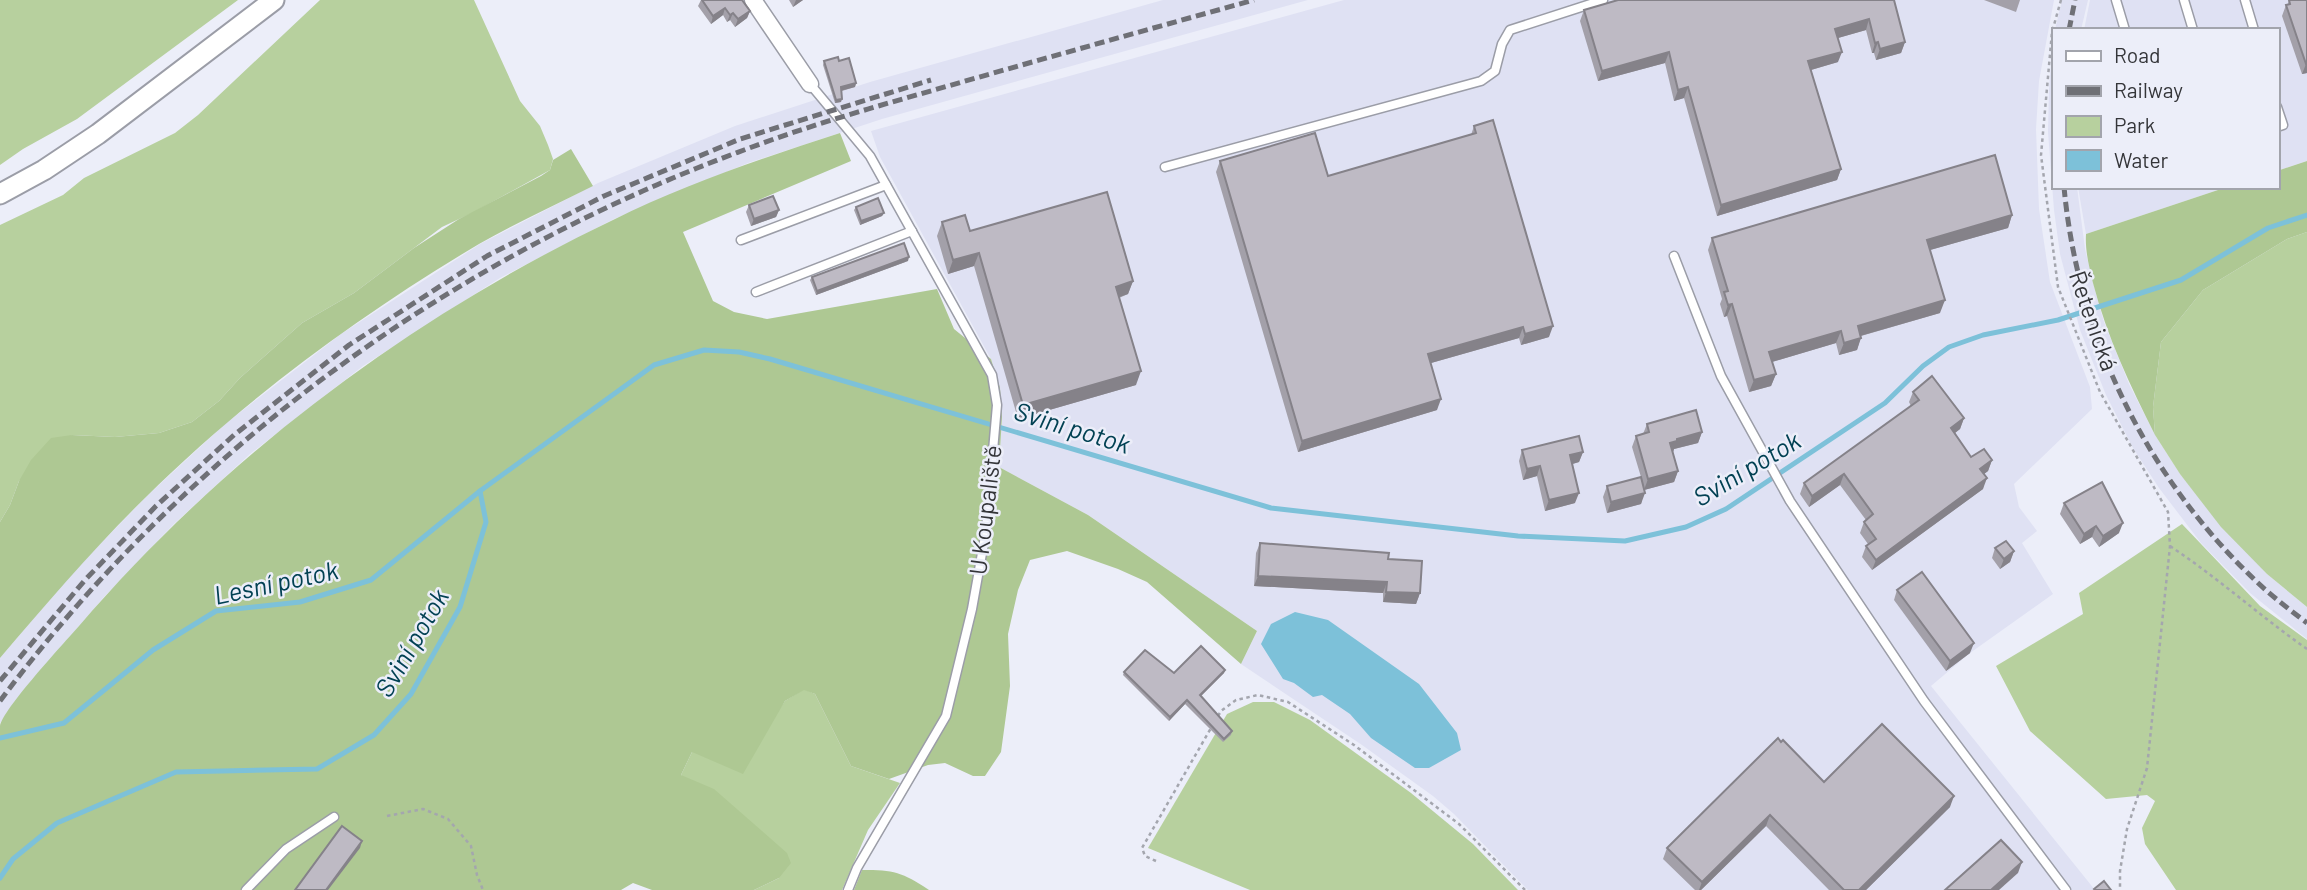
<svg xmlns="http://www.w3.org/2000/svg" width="2307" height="890" viewBox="0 0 2307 890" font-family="Barlow,sans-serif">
<rect width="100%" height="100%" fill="#eceef9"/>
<g fill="#dfe1f3">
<path d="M1163,0H1308L882,119L748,163L614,219L500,278L363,366L250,454L174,524L104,597L28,686L0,723V658L75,570L147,496L225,424L341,334L480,244L598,183L735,126L870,82Z"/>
<path d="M1344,0H2054L2039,81L2036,129L2039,209L2050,282L2090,387L2092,409L2014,484L2019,507L2037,531L2022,543L2053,594L1970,653L1931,686L2095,890H1528L1454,814L1433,796L1362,745L1241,664L1257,631L1088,515L999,467L1002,417L1000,388L991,359L880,157L871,131Z"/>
<path d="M2062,0H2088L2081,30H2055Z"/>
<path d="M2090,0H2307V161L2277,171V30H2084Z"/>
<path d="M2053,38V187H2077L2085,249L2096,294L2104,322L2129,384L2155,435L2180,474L2267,574L2307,607V639L2250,593L2201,543L2159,488L2133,448L2106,395L2080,330L2060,254L2054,210L2048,132L2049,89Z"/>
<path d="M2078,187H2227L2086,234Z"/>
</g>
<g fill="#b7d09e">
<path d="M0,0H238L77,119L23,149L0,165Z"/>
<path d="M320,0H474L520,101L540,126L548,145L553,159L550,170L474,212L442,227L354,293L302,323L240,378L219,401L192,422L159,433L115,437L72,435L19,481L10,505L0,522V225L63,195L84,178L175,133L198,115Z"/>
<path d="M2307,232V607L2267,574L2221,527L2180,474L2155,435L2153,407L2161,342L2203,290L2287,239Z"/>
<path d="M2182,524L2260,606L2307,640V890H2176L2145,844L2142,828L2155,801L2147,795L2106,799L2030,731L1996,666L2083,614L2079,593Z"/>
<path d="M804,689L815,694L851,766L900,783L868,830L842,890H754L779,878L681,775L692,752L776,714L785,701Z"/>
<path d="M1253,702H1274L1310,720L1411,793L1473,844L1518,890H1250L1148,848L1227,714Z"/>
</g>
<g fill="#aec893">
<path d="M840,133L851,161L683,232L713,301L734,312L767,319L937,289L954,329L991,359L1000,388L1002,417L999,467L1088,515L1257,631L1241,664L1147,582L1118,569L1067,551L1030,560L1018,590L1008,634L1010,686L1001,752L985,776H973L945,763L928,765L889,779L851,766L815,694L804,690L785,701L743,774L692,752L681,775L714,789L787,853L791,863L779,878L754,890H652L633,883L621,890H0C0,851 0,813 0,774C0,759 0,741 0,726C3,709 64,643 79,626C226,455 410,317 613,220C686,184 763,158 840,133Z"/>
<path d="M571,149L593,186C555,205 516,223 479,244C361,314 244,400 146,497C94,548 47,603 0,658V522L10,505L19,481L31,460L51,438L72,435L115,437L159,433L192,422L219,401L240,378L302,323L354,293L414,248L459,219L541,176L550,170L553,160Z"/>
<path d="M2307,161V232L2287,239L2203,290L2161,342L2153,407L2155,435C2130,385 2107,337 2093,283C2089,266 2085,251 2086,234L2227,187H2277V171Z"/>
<path d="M862,870C894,870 902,872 929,890H854Z"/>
</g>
<path fill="#7dc1d9" d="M1295,612L1328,620L1419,684L1457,733L1461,750L1429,768H1415L1371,738L1350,714L1322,695L1313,697L1294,683L1283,679L1261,644L1271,624Z"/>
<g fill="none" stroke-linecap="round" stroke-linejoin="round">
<g stroke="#7dc1d9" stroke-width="5">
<path d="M0,738L64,723L153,650L216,611L300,602L371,580L480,491L654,365L704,350L739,352L770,359L1271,508L1518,536L1625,541L1686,527L1726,509L1885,403L1923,366L1949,347L1983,335L2058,320L2181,280L2268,228L2307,215"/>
<path d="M0,878L13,859L57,823L176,772L317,769L374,735L411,694L460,607L486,522L480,491"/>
</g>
<defs>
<g id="service">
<path d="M2116,0L2125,30"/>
<path d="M2184,0L2193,30"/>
<path d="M2245,0L2254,30"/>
<path d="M810,84L870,156L992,375L997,405L986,531L972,609L946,716L857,868L848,890"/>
<path d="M2277,107L2283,125L2277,127"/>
<path d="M1165,167L1481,81L1495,71L1502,44L1510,30L1603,0"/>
<path d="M741,240L886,185"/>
<path d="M1674,256L1721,376L1790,501L1924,701L2066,890"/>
<path d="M756,292L912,231"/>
<path d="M246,890L286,849L334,817"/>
</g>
<path id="minor" d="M753,0L810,84"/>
<path id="tertiary" d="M0,194L44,170L98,134L274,0"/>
</defs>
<use href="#service" stroke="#9b9da7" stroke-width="11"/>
<use href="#minor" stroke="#9b9da7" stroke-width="19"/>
<use href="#tertiary" stroke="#9b9da7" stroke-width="23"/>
<g stroke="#a4a6ae" stroke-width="2.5" stroke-dasharray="3.5 3.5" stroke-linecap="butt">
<path d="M2061,0L2052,32L2041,155L2058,287L2100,392L2168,512L2170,546L2147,768L2127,829L2120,871V890"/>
<path d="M2170,546C2218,578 2260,616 2307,649"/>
<path d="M1218,716L1221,711L1236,700L1258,695L1288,702L1354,745L1459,824L1525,890"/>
<path d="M387,816L423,809L448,819L471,846L477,875L483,890"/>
<path d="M1156,861L1145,856L1142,848L1211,728"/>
</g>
<use href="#service" stroke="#fff" stroke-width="8"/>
<use href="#minor" stroke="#fff" stroke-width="16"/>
<use href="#tertiary" stroke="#fff" stroke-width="19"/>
<g stroke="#6f7076" stroke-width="5" stroke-dasharray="10 5" stroke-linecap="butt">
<path d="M2069,30L2075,0"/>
<path d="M2064,187C2078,338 2147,478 2257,582C2273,597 2290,610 2307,623"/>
<path d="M0,681L85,580L156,506L234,435L349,345L487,256L604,196L740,139L931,80"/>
<path d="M0,701C187,450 450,258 744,150C815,123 889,103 962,82C1060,54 1157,27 1254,0"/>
</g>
</g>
<g fill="#a3a0a9">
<path d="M701,0H742L750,11L747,18L735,27L730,20L727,22L723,15L711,24L698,6Z"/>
<path d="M789,0H803L793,7Z"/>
<path d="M1894,0L1905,42L1901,53L1876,60L1874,53H1872L1866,30L1838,38V62L1811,70L1841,169L1837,180L1717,216L1684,98L1674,101L1665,63L1598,81L1580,21L1584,10Z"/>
<path d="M1984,0H2020L2016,12Z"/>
<path d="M2289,0H2307V73L2302,74L2282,16L2286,5L2288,4Z"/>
<path d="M824,61H839L856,83L855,87L842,91L841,102L835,103L823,65Z"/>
<path d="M1474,126L1549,337L1521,345L1519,338L1431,363L1437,410L1298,452L1216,172L1220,161L1328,176L1471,135Z"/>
<path d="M749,205L779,210L776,217L751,226L746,212Z"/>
<path d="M856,207L884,213L882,216L860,225L854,210Z"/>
<path d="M2012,215L2008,228L1930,250L1940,313L1861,336L1857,350L1839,355L1836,343L1772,362L1776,374L1771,386L1749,392L1727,316L1724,317L1720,304L1722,299L1708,250L1712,238Z"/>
<path d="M942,222L1133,281L1128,294L1119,298L1136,385L1018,419L974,266L948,274L937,236Z"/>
<path d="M908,261L816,295L810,280L812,277Z"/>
<path d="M1913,392L1964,418L1960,429L1955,433L1971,457L1992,460L1988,471L1984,474L1983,489L1872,570L1862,557L1866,546L1868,544L1860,533L1864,522L1866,520L1840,485L1809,507L1800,494L1804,483L1911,406L1909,402Z"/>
<path d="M1647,424L1702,432L1698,443L1674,449L1673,452L1678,471L1674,482L1644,490L1641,504L1607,513L1603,497L1607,486L1641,477L1632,447L1636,436L1643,434Z"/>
<path d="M1522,450L1583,452L1579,462L1572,464L1575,503L1545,511L1537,476L1523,480L1519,461Z"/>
<path d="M2064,503L2119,533L2099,547L2092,537L2080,544L2060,514Z"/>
<path d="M1260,543L1388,559L1420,593L1416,604L1383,602V593L1254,586L1256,553Z"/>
<path d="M1995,548L2014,551L2010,562L2000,569L1992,558Z"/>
<path d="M1897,590L1970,653L1946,671L1894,600Z"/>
<path d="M1225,670L1224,673L1201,696L1232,731L1231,735L1223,742L1185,704L1169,721L1123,675L1124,672L1174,673Z"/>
<path d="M1824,782L1950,807L1866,890H1829L1766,826L1701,890H1695L1663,859L1667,848Z"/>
</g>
<g fill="#858289">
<path d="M796,0H803L793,7Z"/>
<path d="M725,8L723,15L711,24L713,16Z"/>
<path d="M750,11L747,18L735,27L738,19Z"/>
<path d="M733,13L730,20L727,22L730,15Z"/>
<path d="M1869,19L1866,30L1831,40L1835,29Z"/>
<path d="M1878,42L1874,53H1872L1875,43Z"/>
<path d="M1905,42L1901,53L1876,60L1880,49Z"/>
<path d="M1669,52L1665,63L1598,81L1602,71Z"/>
<path d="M1842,52L1838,62L1804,72L1808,61Z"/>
<path d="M2307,63V73L2302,74L2306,64Z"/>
<path d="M856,83L855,87L840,91L841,87Z"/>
<path d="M1688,87L1684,98L1674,101L1678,90Z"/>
<path d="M842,99L841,102L835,103L836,100Z"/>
<path d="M1841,169L1837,180L1717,216L1721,205Z"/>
<path d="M779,210L776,217L751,226L754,219Z"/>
<path d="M884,213L882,216L860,225L861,221Z"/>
<path d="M2012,215L2008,228L1923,252L1927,240Z"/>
<path d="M979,253L974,266L948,274L953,260Z"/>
<path d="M909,257L908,261L816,295L817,291Z"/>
<path d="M1133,281L1128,294L1111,300L1116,287Z"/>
<path d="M1945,300L1940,313L1853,338L1858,326Z"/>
<path d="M1732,304L1727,316L1724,317L1728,305Z"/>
<path d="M1553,326L1549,337L1521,345L1525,334Z"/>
<path d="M1523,327L1519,338L1424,365L1428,354Z"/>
<path d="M1841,331L1836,343L1765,364L1769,352Z"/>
<path d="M1861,338L1857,350L1839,355L1844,343Z"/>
<path d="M1141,371L1136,385L1018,419L1023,405Z"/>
<path d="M1776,374L1771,386L1749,392L1754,380Z"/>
<path d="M1441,399L1437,410L1298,452L1302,441Z"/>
<path d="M1964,418L1960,429L1947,439L1951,428Z"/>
<path d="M1702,432L1698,443L1674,449L1673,452L1670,443L1677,439Z"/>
<path d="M1583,452L1579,462L1566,466L1570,455Z"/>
<path d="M1992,460L1988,471L1976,480L1980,469Z"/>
<path d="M1540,466L1537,476L1523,480L1527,469Z"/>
<path d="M1678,471L1674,482L1644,490L1648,479Z"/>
<path d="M1844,474L1840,485L1809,507L1812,496Z"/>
<path d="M1987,478L1983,489L1872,570L1876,560Z"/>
<path d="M1579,493L1575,503L1545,511L1549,500Z"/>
<path d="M1645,493L1641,504L1607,513L1611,502Z"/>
<path d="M2123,523L2119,533L2099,547L2103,536Z"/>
<path d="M2096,526L2092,537L2080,544L2084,534Z"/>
<path d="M2014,551L2010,562L2000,569L2004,559Z"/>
<path d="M1258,576L1387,582L1383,593L1254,586Z"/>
<path d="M1386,592L1420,593L1416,604L1383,602Z"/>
<path d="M1974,643L1970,653L1946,671L1950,661Z"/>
<path d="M1225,670L1224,673L1199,698L1200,695Z"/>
<path d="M1187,700L1185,704L1169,721L1170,717Z"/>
<path d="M1954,796L1950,807L1866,890H1859Z"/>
<path d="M1770,815L1766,826L1701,890H1699L1702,882Z"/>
<path d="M362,841L360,848L328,890H326Z"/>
<path d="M2022,862L2018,873L1999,890H1991Z"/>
</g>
<g fill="#bebac4" stroke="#858289" stroke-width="2">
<path d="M702,0H742L750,11L738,19L733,13L730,15L725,8L713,16Z"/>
<path d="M1618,0H1894L1905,42L1880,49L1878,42L1875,43L1869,19L1835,29L1842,52L1808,61L1841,169L1721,205L1688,87L1678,90L1669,52L1602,71L1584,10Z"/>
<path d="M2289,0H2307V63L2306,64L2286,5L2290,4Z"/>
<path d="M838,57L839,61L849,58L856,83L841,87L842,99L836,100L824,61Z"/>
<path d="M1493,120L1553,326L1525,334L1523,327L1428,354L1441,399L1302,441L1220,161L1315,133L1328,176L1476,133L1474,126Z"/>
<path d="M1995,155L2012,215L1927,240L1945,300L1858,326L1861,338L1844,343L1841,331L1769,352L1776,374L1754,380L1732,304L1728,305L1724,292L1728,291L1712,238Z"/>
<path d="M1107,192L1133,281L1116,287L1141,371L1023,405L979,253L953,260L942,222L965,215L970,231Z"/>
<path d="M773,196L779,210L754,219L749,205Z"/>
<path d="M878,198L884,213L861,221L856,207Z"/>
<path d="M904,243L909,257L817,291L812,277Z"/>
<path d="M1932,376L1964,418L1951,428L1971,457L1984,449L1992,460L1980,469L1987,478L1876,560L1866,546L1876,539L1864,522L1873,514L1844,474L1812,496L1804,483L1919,400L1913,392Z"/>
<path d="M1696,410L1702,432L1677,439V441L1670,443L1678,471L1648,479L1636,436L1649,432L1647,424Z"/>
<path d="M1579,436L1583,452L1570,455L1579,493L1549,500L1540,466L1527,469L1522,450Z"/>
<path d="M1641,477L1645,493L1611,502L1607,486Z"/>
<path d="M2102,482L2123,523L2103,536L2096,526L2084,534L2064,503Z"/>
<path d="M2006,541L2014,551L2004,559L1995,548Z"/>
<path d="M1260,543L1389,553L1388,559L1422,561L1420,593L1386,592L1387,582L1258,576Z"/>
<path d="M1922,572L1974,643L1950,661L1897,590Z"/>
<path d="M1201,646L1225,670L1200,695L1232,731L1224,739L1187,700L1170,717L1124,672L1145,650L1174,673Z"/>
<path d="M1882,724L1954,796L1859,890H1844L1770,815L1702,882L1667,848L1778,738L1781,742L1783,740L1824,782Z"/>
<path d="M342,826L362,841L326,890H295Z"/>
<path d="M2001,840L2022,862L1991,890H1945Z"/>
<path d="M2104,881L2111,890H2095L2094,889Z"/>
</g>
<g text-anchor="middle" stroke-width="5" stroke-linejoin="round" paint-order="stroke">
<g font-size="24" fill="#343539" stroke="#eceef9">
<text transform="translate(2093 321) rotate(71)" y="8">Řetenická</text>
<text transform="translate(986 510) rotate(-83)" y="8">U Koupaliště</text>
</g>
<g font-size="26" font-style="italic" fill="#024153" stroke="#eceef9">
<text transform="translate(1072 428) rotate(17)" y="9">Sviní potok</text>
<text transform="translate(1747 469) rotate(-31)" y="9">Sviní potok</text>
<text transform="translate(276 583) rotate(-12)" y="9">Lesní potok</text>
<text transform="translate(412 643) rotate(-60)" y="9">Sviní potok</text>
</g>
</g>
<rect x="2052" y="28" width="228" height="161" fill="#eceef9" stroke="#a2a4ac" stroke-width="2"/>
<rect x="2066" y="51" width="35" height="10" fill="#ffffff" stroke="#a2a4ac" stroke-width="2"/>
<text x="2114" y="63" font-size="21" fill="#343539">Road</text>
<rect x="2066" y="86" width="35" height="10" fill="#6f7076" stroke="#a2a4ac" stroke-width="2"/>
<text x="2114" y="98" font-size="21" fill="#343539">Railway</text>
<rect x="2066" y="116" width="35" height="21" fill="#b7d09e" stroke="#a2a4ac" stroke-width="2"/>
<text x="2114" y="133" font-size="21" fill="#343539">Park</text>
<rect x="2066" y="150" width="35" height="21" fill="#7dc1d9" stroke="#a2a4ac" stroke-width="2"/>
<text x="2114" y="168" font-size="21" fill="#343539">Water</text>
</svg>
